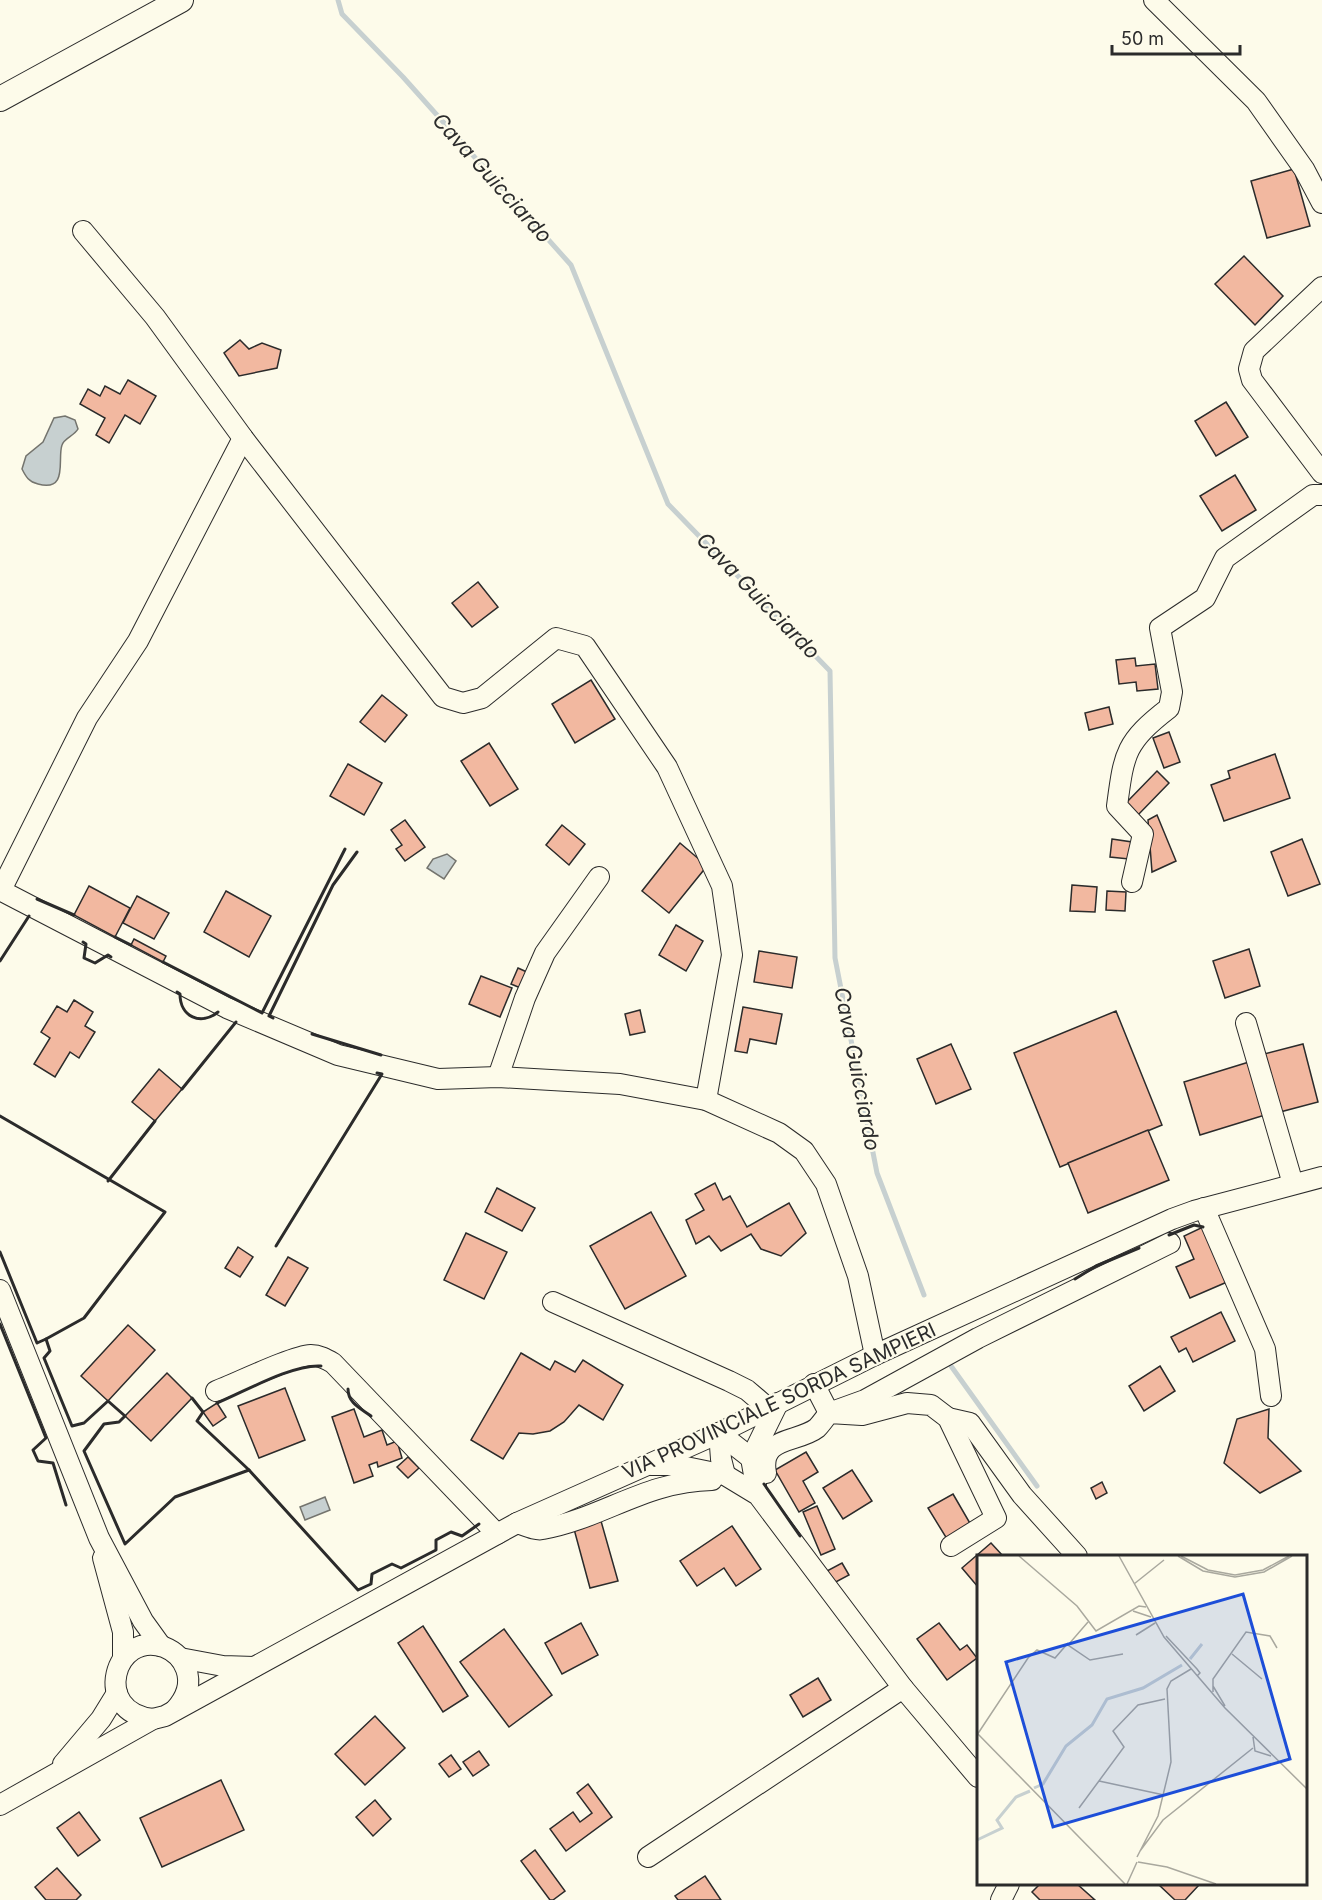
<svg xmlns="http://www.w3.org/2000/svg" width="1322" height="1900" viewBox="0 0 1322 1900" font-family="Inter,sans-serif">
<rect width="100%" height="100%" fill="#fdfbea"/>
<g fill="#c7d0d0" stroke="#74746e" stroke-width="1.5">
<path d="M65,416L75,420L78,429C74,436 64,438 62,445C57,459 69,492 38,484C29,482 26,477 22,469L26,456L43,442L54,418Z"/>
<path d="M447,854L456,861L444,879L427,868L433,859Z"/>
<path d="M325,1497L330,1510L305,1520L300,1507Z"/>
</g>
<g fill="none" stroke-linecap="round" stroke-linejoin="round">
<g stroke="#c7d0d0" stroke-width="5">
<path d="M338,0L342,14L403,77L571,265L668,504L830,671L835,958L877,1173L924,1295"/>
<path d="M951,1366L1037,1486"/>
</g>
</g>
<g fill="#f2b8a0" stroke="#2b2b2b" stroke-width="1.5">
<path d="M1294,169L1310,226L1267,238L1251,181Z"/>
<path d="M1244,256L1283,296L1255,325L1215,284Z"/>
<path d="M240,340L249,349L262,343L281,350L277,368L239,376L224,353Z"/>
<path d="M128,380L156,396L140,424L125,415L109,443L96,435L105,418L80,404L88,389L100,396L105,386L120,394Z"/>
<path d="M1226,402L1248,437L1216,456L1195,421Z"/>
<path d="M1235,475L1256,510L1222,531L1200,496Z"/>
<path d="M478,582L498,607L472,627L452,603Z"/>
<path d="M1135,658L1136,666L1155,664L1158,689L1137,691L1136,682L1119,684L1116,660Z"/>
<path d="M591,680L615,719L575,743L552,704Z"/>
<path d="M382,695L407,715L385,742L360,722Z"/>
<path d="M1109,707L1113,724L1089,730L1085,713Z"/>
<path d="M1169,732L1180,762L1164,768L1153,738Z"/>
<path d="M489,743L518,789L490,806L461,761Z"/>
<path d="M1275,754L1290,798L1224,821L1211,785L1230,778L1228,771Z"/>
<path d="M348,764L382,783L364,815L330,796Z"/>
<path d="M1157,771L1169,783L1137,816L1125,804Z"/>
<path d="M1157,815L1176,861L1152,872L1148,820Z"/>
<path d="M405,820L425,847L405,861L396,849L402,845L391,830Z"/>
<path d="M562,825L585,844L569,865L546,845Z"/>
<path d="M1112,839L1132,842L1129,859L1110,857Z"/>
<path d="M1302,839L1320,884L1288,896L1271,852Z"/>
<path d="M680,843L707,866L669,913L642,891Z"/>
<path d="M1072,885L1097,887L1095,912L1070,911Z"/>
<path d="M89,886L130,908L115,937L74,915Z"/>
<path d="M226,891L271,916L249,957L204,932Z"/>
<path d="M1107,891L1126,892L1125,911L1106,910Z"/>
<path d="M137,896L169,913L154,939L123,923Z"/>
<path d="M676,925L703,941L686,971L659,955Z"/>
<path d="M134,939L166,956L163,962L131,945Z"/>
<path d="M1249,949L1260,986L1225,998L1213,961Z"/>
<path d="M759,951L797,957L792,988L754,982Z"/>
<path d="M518,968L529,973L523,989L511,984Z"/>
<path d="M481,976L512,988L500,1017L469,1004Z"/>
<path d="M74,1000L93,1012L85,1026L95,1032L79,1058L70,1052L55,1077L34,1064L50,1038L41,1032L57,1006L67,1012Z"/>
<path d="M743,1007L782,1014L776,1044L750,1039L747,1053L735,1051Z"/>
<path d="M640,1010L645,1032L630,1035L625,1014Z"/>
<path d="M1116,1011L1162,1125L1060,1167L1014,1053Z"/>
<path d="M951,1044L971,1089L936,1104L917,1059Z"/>
<path d="M1303,1044L1318,1102L1280,1112L1264,1054Z"/>
<path d="M1249,1062L1265,1115L1200,1135L1184,1082Z"/>
<path d="M159,1069L182,1089L155,1121L132,1102Z"/>
<path d="M1148,1130L1169,1180L1088,1213L1068,1163Z"/>
<path d="M715,1183L723,1200L730,1196L747,1227L789,1203L806,1233L781,1256L761,1249L751,1234L721,1251L709,1236L696,1244L686,1220L704,1210L695,1194Z"/>
<path d="M497,1188L535,1208L522,1231L485,1212Z"/>
<path d="M651,1212L686,1276L625,1309L590,1246Z"/>
<path d="M1203,1227L1227,1282L1190,1298L1176,1267L1194,1259L1184,1236Z"/>
<path d="M466,1233L507,1252L484,1299L444,1280Z"/>
<path d="M238,1247L253,1257L240,1277L225,1268Z"/>
<path d="M288,1257L308,1268L285,1306L266,1295Z"/>
<path d="M1221,1312L1235,1341L1193,1362L1186,1348L1179,1352L1171,1337Z"/>
<path d="M128,1325L155,1350L108,1401L81,1376Z"/>
<path d="M521,1353L550,1370L555,1361L575,1372L583,1360L623,1385L603,1420L579,1405L564,1422L550,1431L533,1434L519,1433L503,1459L471,1440Z"/>
<path d="M1160,1366L1175,1391L1144,1411L1129,1386Z"/>
<path d="M167,1373L192,1398L151,1441L125,1416Z"/>
<path d="M285,1388L305,1440L259,1458L238,1406Z"/>
<path d="M217,1403L226,1417L213,1426L203,1412Z"/>
<path d="M354,1409L364,1437L382,1430L387,1445L397,1441L402,1458L378,1467L377,1462L369,1465L373,1476L354,1483L332,1417Z"/>
<path d="M1269,1409L1268,1438L1301,1471L1260,1493L1224,1463L1237,1419Z"/>
<path d="M806,1452L818,1472L803,1481L815,1503L799,1512L775,1470Z"/>
<path d="M408,1457L419,1468L408,1478L397,1467Z"/>
<path d="M852,1470L872,1501L843,1519L823,1488Z"/>
<path d="M1102,1482L1107,1493L1096,1499L1091,1488Z"/>
<path d="M953,1494L971,1525L947,1539L928,1508Z"/>
<path d="M817,1506L835,1549L821,1555L803,1512Z"/>
<path d="M601,1521L618,1581L590,1588L574,1529Z"/>
<path d="M732,1526L761,1569L736,1586L724,1568L697,1586L680,1561Z"/>
<path d="M991,1543L1003,1556H978V1587L962,1568Z"/>
<path d="M842,1563L849,1575L832,1584L825,1572Z"/>
<path d="M581,1623L598,1655L562,1674L545,1643Z"/>
<path d="M939,1623L960,1650L967,1645L977,1658L947,1680L917,1639Z"/>
<path d="M423,1626L468,1696L443,1712L398,1643Z"/>
<path d="M504,1629L552,1695L509,1727L460,1662Z"/>
<path d="M818,1678L831,1700L803,1717L790,1695Z"/>
<path d="M375,1716L405,1748L365,1785L335,1754Z"/>
<path d="M479,1751L489,1765L473,1776L463,1762Z"/>
<path d="M451,1755L461,1769L449,1777L439,1764Z"/>
<path d="M221,1780L244,1830L162,1867L140,1818Z"/>
<path d="M588,1784L612,1817L566,1851L550,1829L573,1812L580,1822L592,1813L577,1793Z"/>
<path d="M375,1800L391,1819L373,1836L356,1817Z"/>
<path d="M79,1812L100,1840L78,1856L57,1828Z"/>
<path d="M535,1850L565,1891L553,1900H550L521,1861Z"/>
<path d="M57,1868L81,1895L76,1900H46L35,1887Z"/>
<path d="M705,1876L721,1900H678L675,1896Z"/>
<path d="M1040,1884H1077L1095,1900H1040L1032,1892Z"/>
<path d="M1158,1884H1197L1199,1885L1185,1900H1175Z"/>
</g>
<g fill="none" stroke-linecap="round" stroke-linejoin="round">
<defs>
<g id="minor">
<path d="M1154,0L1256,101L1304,169L1322,203"/>
<path d="M83,231L155,317L243,438L443,697L463,703L482,698L556,638L585,646L667,767L722,886L732,955L706,1100"/>
<path d="M1322,287L1254,351L1249,369L1252,380L1322,473"/>
<path d="M1132,882L1143,834L1117,806C1124,753 1125,742 1169,708L1172,692L1160,628L1205,598L1225,558L1313,495H1322"/>
<path d="M0,890L227,1008L338,1055L438,1079L498,1077L620,1084L706,1100L779,1133L804,1151L826,1184L858,1276L875,1355"/>
<path d="M1,890L87,718L138,641L243,438"/>
<path d="M1246,1023L1293,1184"/>
<path d="M498,1077L525,998L545,953L599,877"/>
<path d="M1204,1208L1265,1349L1271,1396"/>
<path d="M0,1290L99,1538L143,1621L161,1646"/>
<path d="M553,1302L729,1381L747,1390L768,1408"/>
<path d="M814,1384L829,1413L865,1400L978,1338L1170,1243"/>
<path d="M216,1391C237,1383 292,1356 311,1355C319,1355 326,1359 333,1363L497,1534"/>
<path d="M948,1418L970,1423L1022,1495L1077,1556"/>
<path d="M719,1433L721,1459L725,1475"/>
<path d="M719,1433L751,1458"/>
<path d="M651,1465H676L725,1475L758,1495L903,1688L978,1777"/>
<path d="M766,1473C759,1436 798,1443 817,1428C821,1424 825,1418 829,1413L862,1415L907,1403L931,1405L948,1418L996,1518L951,1546"/>
<path d="M756,1486L751,1458L778,1403"/>
<path d="M517,1523C524,1525 536,1531 543,1529C603,1518 646,1481 712,1480"/>
<path d="M103,1558L123,1632V1658"/>
<path d="M180,1658L223,1666L254,1667"/>
<path d="M153,1719C91,1712 114,1630 164,1647C174,1651 182,1658 186,1669C192,1685 185,1699 175,1710"/>
<path d="M63,1764L101,1719L117,1693"/>
<path d="M0,1805L153,1719L165,1716L517,1523L719,1433L875,1355L1172,1219L1194,1211L1322,1177"/>
<path d="M648,1857L903,1688"/>
<path d="M1001,1900L1009,1884"/>
</g>
<path id="major" d="M0,99L181,0"/>
</defs>
<use href="#minor" stroke="#2b2b2b" stroke-width="22"/>
<use href="#major" stroke="#2b2b2b" stroke-width="26"/>
<use href="#minor" stroke="#fdfbea" stroke-width="20"/>
<use href="#major" stroke="#fdfbea" stroke-width="24"/>
<g stroke="#2b2b2b" stroke-width="3">
<path d="M37,899L74,915"/>
<path d="M115,937L131,945"/>
<path d="M83,942L86,944L84,958L95,963L108,955L111,957"/>
<path d="M0,961L29,916"/>
<path d="M163,962L262,1013L345,849"/>
<path d="M177,992L180,994C180,1017 201,1026 218,1012"/>
<path d="M273,1018L269,1016L333,885L357,852"/>
<path d="M312,1034L381,1055"/>
<path d="M182,1089L236,1022"/>
<path d="M0,1116L165,1212L84,1318L46,1339"/>
<path d="M108,1181L155,1121"/>
<path d="M1169,1235L1194,1225L1203,1227"/>
<path d="M276,1246L382,1074L377,1073"/>
<path d="M0,1252L37,1343L46,1339L50,1351L44,1358L72,1426L84,1423L108,1401L125,1416L119,1422L104,1424L84,1451L125,1544L175,1497L249,1470"/>
<path d="M1075,1279L1096,1266L1139,1248"/>
<path d="M0,1324L46,1438L33,1450L38,1461L53,1463L66,1505"/>
<path d="M348,1389C348,1403 360,1408 371,1416"/>
<path d="M192,1398L203,1412L197,1421L249,1470L358,1590L371,1584L372,1574L392,1564L401,1568L436,1550V1540L451,1532L462,1536L479,1524"/>
<path d="M217,1403C244,1392 292,1364 321,1366"/>
<path d="M764,1484L800,1536"/>
</g>
</g>
<g text-anchor="middle" stroke-width="4.5" stroke-linejoin="round" paint-order="stroke">
<g font-size="20" fill="#2b2b2b" stroke="#fdfbea">
<text transform="translate(779 1401) rotate(-25)" y="7">VIA PROVINCIALE SORDA SAMPIERI</text>
</g>
<g font-size="21" font-style="italic" fill="#2b2b2b" stroke="#fdfbea">
<text transform="translate(492 178) rotate(48)" y="7">Cava Guicciardo</text>
<text transform="translate(758 596) rotate(46)" y="7">Cava Guicciardo</text>
<text transform="translate(857 1069) rotate(79)" y="7">Cava Guicciardo</text>
</g>
</g>
<g transform="translate(977 1555)">
<rect width="330" height="330" fill="#fdfbea"/>
<path fill="none" stroke="#c7d0d0" stroke-width="3" d="M213,104L225,89M57,233L66,229L89,191L115,170L130,144L166,133L205,110M0,285L25,273L20,265L39,242L53,236"/>
<path fill="none" stroke="#a9a89e" stroke-width="1.5" d="M42,1L100,51L119,76L162,51L169,52M142,1L187,82L248,153L330,234M201,1L226,16L258,22L287,17L315,1M204,1L231,15L258,20L286,15L312,1M157,29L187,5M156,56L174,62M111,67L91,90L113,105L146,99M159,80L178,68M189,81L220,114L223,118L220,121M255,99L285,124M236,131L248,151M236,137V124L269,77L293,81L300,93M0,178L148,329M0,180L51,103L60,95L78,103L91,88M276,182L278,196L294,201M122,226L187,240M102,253L147,192L136,176L161,150L188,144M163,296L186,265L276,193M160,302L181,261L194,207L190,134L194,126L214,114M161,307L190,312L239,329M150,329L160,307"/>
<path fill="#1d4ed8" fill-opacity="0.15" stroke="#1d4ed8" stroke-width="3" d="M266,39L313,204L76,272L29,107Z"/>
<rect width="330" height="330" fill="none" stroke="#2b2b2b" stroke-width="3"/>
</g>
<path d="M1112 45v9h128v-9" fill="none" stroke="#2b2b2b" stroke-width="3"/>
<text x="1121" y="45" font-size="18" fill="#2b2b2b" stroke="#fdfbea" stroke-width="4.5" paint-order="stroke">50 m</text>
</svg>
